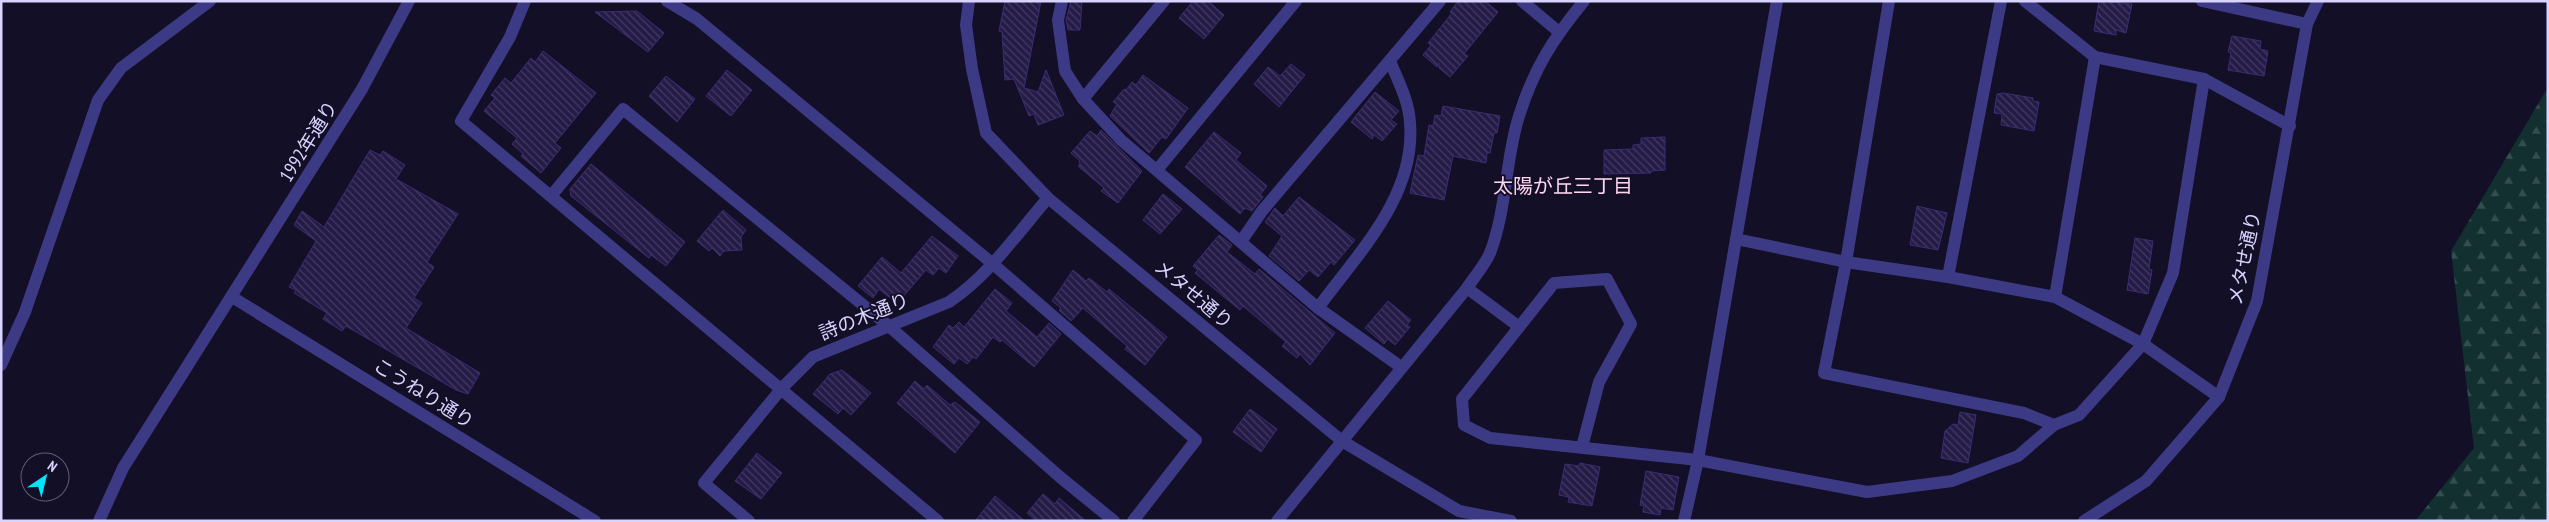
<svg xmlns="http://www.w3.org/2000/svg" width="2549" height="522" viewBox="0 0 2549 522" font-family="'PT Sans Narrow','Noto Sans JP',sans-serif">
<defs>
<pattern id="forest-firs" width="22" height="20" patternUnits="userSpaceOnUse" patternTransform="scale(1.25)"><rect width="22" height="20" fill="#12302f"/><path d="M5 1l3.5 6h-7zM16 11l3.5 6h-7z" fill="#344d4e"/></pattern>
<pattern id="building-back-hatch" width="6" height="6" patternUnits="userSpaceOnUse" patternTransform="scale(1.25)"><rect width="6" height="6" fill="#241b47"/><path d="M-1 5l2 2M0 0l6 6M5-1l2 2" fill="none" stroke="#433b63"/></pattern>
</defs>
<rect width="100%" height="100%" fill="#130f26"/>
<path fill="url(#forest-firs)" d="M2548,87V521H2415L2474,448L2451,251Z"/>
<g fill="url(#building-back-hatch)" stroke="#3b2d73">
<path d="M1005,1H1041L1024,88L1038,92L1046,70L1064,115L1038,125L1034,114L1029,116L1014,79L1005,80L1002,32L999,31Z"/>
<path d="M1071,1H1082L1080,30H1068L1066,20Z"/>
<path d="M1193,1H1208L1224,15L1204,39L1179,18Z"/>
<path d="M1458,1H1485L1498,12L1464,54L1468,56L1450,77L1439,68V63L1437,67L1423,55L1431,45L1428,43L1452,13L1450,12Z"/>
<path d="M2099,1L2132,4L2126,33L2116,30V35L2094,31Z"/>
<path d="M637,11L664,33L648,52L595,12Z"/>
<path d="M2232,36L2261,41L2260,49L2268,51L2264,76L2228,70L2231,53L2228,52Z"/>
<path d="M543,51L596,93L555,143L561,148L541,173L521,156L523,154L512,144L517,138L484,111L495,98L491,95L505,78L511,83L531,58L535,62Z"/>
<path d="M1291,64L1305,75L1279,107L1254,84L1268,67L1280,76Z"/>
<path d="M727,70L752,90L731,116L706,96Z"/>
<path d="M1143,75L1188,108L1166,139L1162,137L1149,153L1110,116L1117,104L1113,102L1124,89L1126,90L1132,82L1136,85Z"/>
<path d="M666,76L695,99L677,122L649,96Z"/>
<path d="M1375,92L1399,111L1391,120L1397,124L1382,141L1374,135L1372,139L1351,122Z"/>
<path d="M2003,93L2033,98V101L2039,102L2034,131L2001,125L2002,114L1994,113L1997,94Z"/>
<path d="M1443,106L1500,116L1497,133H1494L1490,153H1487L1486,163L1453,156L1444,200L1410,193L1418,155L1424,156L1429,125L1433,126L1435,115L1441,116Z"/>
<path d="M1101,130L1142,171L1118,203L1101,191L1104,188L1078,166L1080,164L1079,160L1071,153L1090,131L1097,136Z"/>
<path d="M1214,132L1241,153L1236,160L1267,186L1260,195L1263,197L1252,211L1245,208L1240,214L1185,167Z"/>
<path d="M1665,137V170L1651,171V173L1604,174V150L1633,149V145L1641,144V138Z"/>
<path d="M370,150L380,155L383,151L405,165L396,179L458,214L427,262L434,267L414,298L422,303L406,328L480,373L468,394L456,390L346,326L342,331L323,319L327,313L294,293L296,290L289,287L316,241L294,225L302,211L324,227Z"/>
<path d="M591,164L685,242L666,266L651,255L649,258L571,196L570,189Z"/>
<path d="M1163,194L1182,209L1160,234L1143,220Z"/>
<path d="M1299,197L1355,240L1334,265L1331,262L1318,277L1309,270L1299,281L1269,256L1282,236L1265,222L1275,208L1283,216Z"/>
<path d="M1917,206L1947,213L1938,250L1910,245Z"/>
<path d="M723,210L746,230L741,237L742,250L724,251L720,256L712,248L709,251L697,241Z"/>
<path d="M1219,235L1232,245L1227,252L1255,274L1259,269L1335,333L1310,365L1300,354L1297,358L1282,346L1286,342L1243,306L1240,310L1195,273L1198,270L1193,266Z"/>
<path d="M932,236L958,256L946,273L939,268L933,275L926,270L901,299L897,296L894,301L879,289L873,298L858,286L882,257L901,273Z"/>
<path d="M2135,238L2153,241L2149,269L2152,270L2148,294L2127,290Z"/>
<path d="M1073,270L1086,281L1089,278L1107,292L1109,289L1167,337L1145,365L1125,349L1127,346L1083,308L1071,321L1059,310L1061,308L1052,301Z"/>
<path d="M995,289L1012,303L1006,311L1037,337L1049,323L1061,334L1034,367L1002,340L1000,342L993,337L976,359L973,357L967,364L959,358L954,364L933,347L949,325L953,328L959,322L964,327Z"/>
<path d="M1388,301L1411,320L1407,325L1410,327L1395,345L1388,339L1384,344L1365,328Z"/>
<path d="M842,370L871,393L851,415L843,408L838,414L813,394L830,374Z"/>
<path d="M915,381L924,389L927,385L950,405L955,402L980,422L955,453L897,403Z"/>
<path d="M1250,409L1277,429L1261,452L1233,432Z"/>
<path d="M1960,412L1976,415L1968,463L1941,458L1945,431L1953,424L1958,425Z"/>
<path d="M757,453L782,473L761,499L735,481Z"/>
<path d="M1580,463L1600,467L1592,506L1568,502L1569,497L1559,495L1565,464L1579,466Z"/>
<path d="M1646,471L1679,477L1673,510L1661,508L1660,515L1643,512L1644,506L1640,505Z"/>
<path d="M1043,494L1055,504L1059,498L1086,521H1036L1027,513Z"/>
<path d="M995,496L1025,521H975Z"/>
</g>
<g fill="none" stroke-linecap="round" stroke-linejoin="round">
<g stroke="#3d3a85" stroke-width="12">
<path d="M525,1L510,37L461,121L938,521"/>
<path d="M667,1L697,19L993,264L1196,440L1133,521"/>
<path d="M969,1L966,25L972,69L986,133L1048,198L1342,441L1459,511L1511,521"/>
<path d="M1062,1L1058,20L1065,71L1083,99L1121,140L1318,308L1401,367"/>
<path d="M1522,1L1559,32"/>
<path d="M1889,1L1846,262L1824,373L2024,413L2054,425"/>
<path d="M2025,1L2095,57L2204,79L2290,126"/>
<path d="M2202,1L2307,24"/>
<path d="M1083,99L1164,1"/>
<path d="M1157,170L1296,1"/>
<path d="M551,196L623,109L890,327L1060,477L1114,521"/>
<path d="M1736,239L1846,262L1948,277L2055,297L2143,344L2219,397"/>
<path d="M1242,240L1262,211L1440,1"/>
<path d="M1948,277L2001,1"/>
<path d="M1467,288L1518,326"/>
<path d="M232,297L595,521"/>
<path d="M2055,297L2095,57"/>
<path d="M1318,308C1358,253 1416,196 1410,123C1409,101 1398,81 1390,61"/>
<path d="M1,365L25,312L98,100L121,68L210,1"/>
<path d="M1582,447L1599,382L1631,324L1607,279L1554,283L1462,399L1464,425L1490,438L1698,460L1867,492L1952,481L2018,456L2054,425L2079,415L2143,344L2173,273L2204,79"/>
<path d="M99,521L123,468L362,89L409,1"/>
<path d="M749,521L704,483L782,388L813,357L949,302C989,275 1017,234 1048,198"/>
<path d="M1277,521L1467,288C1474,277 1485,265 1490,253C1507,209 1505,160 1519,116C1534,68 1553,39 1584,1"/>
<path d="M1684,521L1698,460L1777,1"/>
<path d="M2084,521L2146,481L2219,397L2257,301L2307,24L2318,1"/>
</g>
</g>
<g text-anchor="middle" stroke-width="4" stroke-linejoin="round" paint-order="stroke">
<g font-size="19" fill="#d9d4ff" stroke="#130f26">
<text transform="translate(308 141) rotate(-58)" y="7">1992年通り</text>
<text transform="translate(2244 258) rotate(-78)" y="7">メタせ通り</text>
<text transform="translate(1194 294) rotate(40)" y="7">メタせ通り</text>
<text transform="translate(864 316) rotate(-22)" y="7">詩の木通り</text>
<text transform="translate(424 393) rotate(32)" y="7">こうねり通り</text>
</g>
<g font-size="20" fill="#ffd6f0" stroke="#130f26">
<text x="1563" y="193">太陽が丘三丁目</text>
</g>
</g>
<rect width="2549" height="522" fill="none" stroke="#d9d4ff" stroke-width="5"/>
<g transform="translate(45 477) rotate(35)"><circle r="24" fill="#130f26" stroke="#625e7d"/>
<path d="M0-4L9 19L0 12L-9 19Z" fill="#00e5ff"/>
<text y="-8" font-size="14" font-weight="bold" text-anchor="middle" fill="#d9d4ff">N</text>
</g>
</svg>
